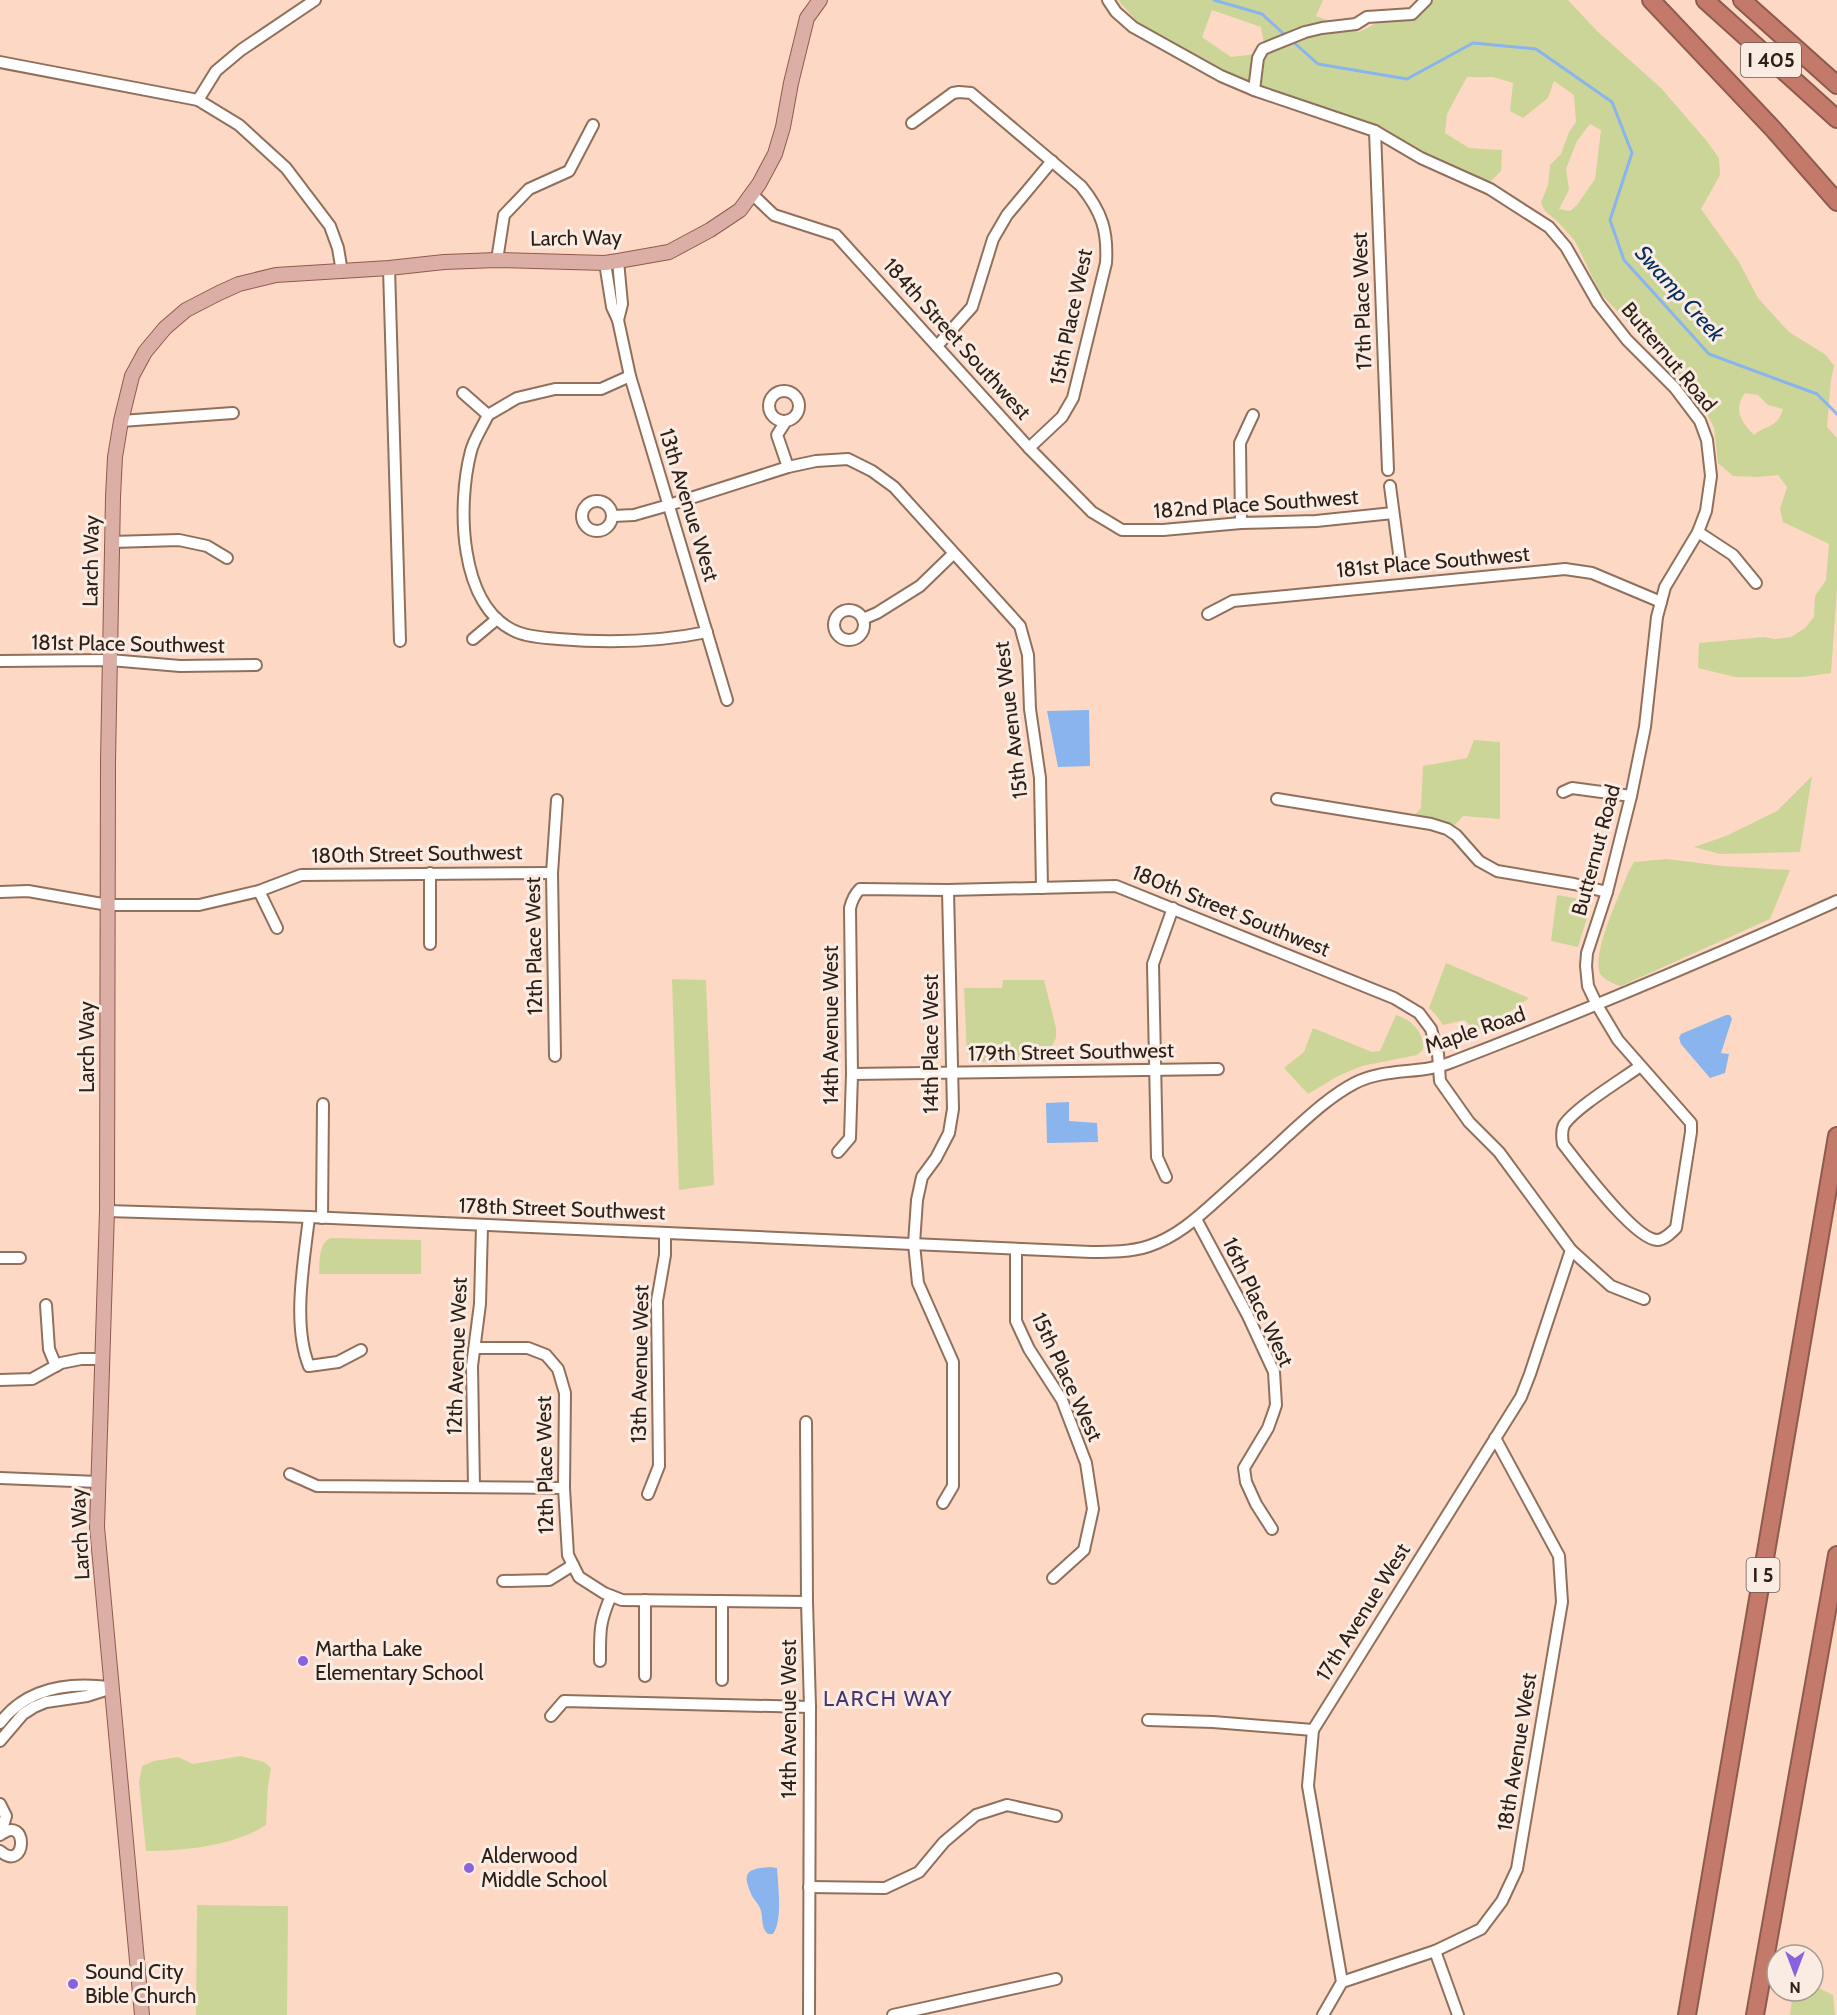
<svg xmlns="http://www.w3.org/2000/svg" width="1837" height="2015" viewBox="0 0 1837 2015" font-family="Cabin,sans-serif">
<rect width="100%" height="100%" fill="#fdd9c5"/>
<g fill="#ccd598" fill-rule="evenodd">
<path d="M1118,0H1323L1316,16L1359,32L1404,9L1432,0H1568L1597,31L1661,88L1706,140L1719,158L1720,175L1701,209L1739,262L1758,298L1789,332L1826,355L1834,366L1831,380L1827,427L1837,438V589L1831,673L1803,677H1735L1698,668L1699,643L1764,637L1775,639L1791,637L1805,628L1814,617L1815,596L1826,580L1829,544L1783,522L1780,509L1787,487L1778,475L1758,477L1733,476L1718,463L1714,428L1708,416L1685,383L1600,293L1575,241L1558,222L1545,211L1541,203L1548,185L1550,165L1561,154L1569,132L1576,122L1574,95L1554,81L1548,98L1523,118L1510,111L1513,83L1493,77H1467L1447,114L1445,133L1469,148L1502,150L1501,171L1489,183L1424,153L1383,131L1263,89L1224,70L1138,23ZM1212,10L1261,27L1264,44L1256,54L1231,57L1202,37ZM1590,124L1601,130L1595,179L1577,205L1570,211L1559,209L1569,190L1566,169L1577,141ZM1745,393L1758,395L1768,405L1783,409C1777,429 1767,424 1754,435C1741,422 1733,409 1745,393Z"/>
<path d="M1474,740L1500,742V819L1463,816L1454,826L1442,821L1414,816L1421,808L1423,766L1467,758Z"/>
<path d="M1812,776L1800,852L1720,854L1694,847L1726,836L1777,811Z"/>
<path d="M1667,859L1723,866L1790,870L1770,919L1621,986C1614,984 1606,981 1601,975C1589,958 1621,892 1628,873L1634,862Z"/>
<path d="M1557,895L1586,900L1591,905L1578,947L1551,941Z"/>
<path d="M1446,963L1529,998C1504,1017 1479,1031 1448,1041L1447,1036L1472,1027L1464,1020L1443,1025L1436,1015L1429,1008Z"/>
<path d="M672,979L706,980L714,1185L679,1190Z"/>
<path d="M1003,980H1044L1056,1028V1038L1051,1048L1050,1057L1046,1060L977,1062L967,1054L964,988H1002Z"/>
<path d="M1396,1015C1412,1020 1425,1033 1423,1050L1417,1055L1362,1066L1338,1076L1308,1094L1284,1068L1304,1052L1313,1028L1372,1052L1380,1051Z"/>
<path d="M331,1238L421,1240V1274H319C320,1262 318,1243 331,1238Z"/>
<path d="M241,1756L264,1762L271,1768L268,1786L266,1825C234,1846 184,1851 146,1851L139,1782L142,1766L154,1761L178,1757L193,1764Z"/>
<path d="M197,1905L288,1906L287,2015H196Z"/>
<path d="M1813,1985L1833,1995L1835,2015H1790L1793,1991H1813Z"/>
</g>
<g fill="#89b4ee">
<path d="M1089,710L1090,766L1058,767L1047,711Z"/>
<path d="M1726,1015H1730L1732,1019L1721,1053L1729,1054L1725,1073L1710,1078L1681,1044L1679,1038L1681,1034Z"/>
<path d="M1069,1102V1121L1097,1123L1098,1142L1047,1143L1046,1103Z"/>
<path d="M770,1867L777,1868C778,1885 783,1920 773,1934H768C760,1927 764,1917 760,1908C758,1903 754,1900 752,1896C741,1872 747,1869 770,1867Z"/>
</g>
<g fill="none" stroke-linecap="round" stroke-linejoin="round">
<g stroke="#89b4ee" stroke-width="3">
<path d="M1214,0L1262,14L1286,36"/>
<path d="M1291,40L1318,64L1407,79L1473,43L1536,49L1612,102L1632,153L1610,220L1624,260L1709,354L1817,394L1837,414"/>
</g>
<defs>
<g id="minor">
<path d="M1108,0L1116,12L1133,27L1221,76L1254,90L1375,131L1421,158L1490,189L1549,227L1566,247L1598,303L1627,340L1675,388L1700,421L1707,440L1711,476L1706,511L1698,532L1665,587L1657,617L1645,727L1631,796L1607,892L1587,953L1586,966L1588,986L1597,1005L1618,1040L1691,1123V1132L1676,1228C1671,1233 1664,1240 1657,1240C1634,1239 1578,1163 1563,1144C1562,1138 1561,1131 1564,1125C1575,1108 1621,1080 1639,1067"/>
<path d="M0,62L198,100L239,125L286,168L330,226L338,248L342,272"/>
<path d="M1254,90L1258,58L1263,49L1305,32L1322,28L1356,24L1367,17L1412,14L1426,0"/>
<path d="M198,100L216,71L241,50L315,0"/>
<path d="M912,123L953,93L959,92L971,93L1081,186C1102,212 1108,231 1106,263L1073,398L1062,417L1029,448"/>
<path d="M1375,131L1388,470"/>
<path d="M752,194L774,215L836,235L1029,448L1092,512L1122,530H1163L1241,523L1316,521L1393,513"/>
<path d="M497,260L504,215L529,189L569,171L593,125"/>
<path d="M618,261L622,304L618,320"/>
<path d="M605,263L612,307L618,320L630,376L727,700"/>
<path d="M389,268L400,641"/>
<path d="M937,346L972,307L993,239L1007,215L1052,161"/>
<circle cx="784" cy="406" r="15"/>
<path d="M463,393L488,415L517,398L555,389H601L630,376"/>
<path d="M488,415C483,426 474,439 471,451C457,504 458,608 517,632C529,637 545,638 558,639C607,643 659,642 707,632"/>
<path d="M121,421L233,413"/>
<path d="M786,421L777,435L788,467"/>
<path d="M1390,486L1400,561"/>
<circle cx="597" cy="516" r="15"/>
<path d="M613,516L634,515L669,505L788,467L816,461L848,459L872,471L894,487L1020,626L1028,655L1030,709L1040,778L1042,888"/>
<path d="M1241,523L1240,443L1253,415"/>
<path d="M1698,532L1733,555L1756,583"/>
<path d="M112,542L179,540L207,546L227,558"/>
<circle cx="849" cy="625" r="15"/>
<path d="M1208,614L1233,601L1565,569L1592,573L1661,602"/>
<path d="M863,619L877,613L920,586L953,554"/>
<path d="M473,639L497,619"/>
<path d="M0,661L110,660L180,666L256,665"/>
<path d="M1563,792L1572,788L1631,796"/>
<path d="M1277,799L1431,824L1447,829L1456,835L1479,861L1497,871L1574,884L1607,892"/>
<path d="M259,891L277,928"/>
<path d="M0,892L28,891L108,905H199L259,891L301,875L552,873"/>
<path d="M430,944V873"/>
<path d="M555,1056L552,873L557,800"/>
<path d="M852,1074L1218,1069"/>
<path d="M838,1152L850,1138L852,1074L850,908C852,900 854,895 860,889L948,890L1116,886L1394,998L1419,1013L1431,1029L1438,1054L1440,1081L1469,1122L1499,1152L1571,1250L1530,1374L1521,1397L1313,1730L1308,1786L1342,1982L1323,2015"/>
<path d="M1166,1177L1157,1157L1153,964L1173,908"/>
<path d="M107,1211L309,1217L1091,1252C1110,1252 1131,1252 1149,1246C1176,1237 1196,1219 1217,1200C1240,1179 1264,1158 1287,1136C1308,1117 1330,1096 1355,1083C1387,1067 1421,1075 1452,1062C1582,1012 1710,958 1837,901"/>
<path d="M309,1217C304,1262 292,1324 309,1366L338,1362L361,1350"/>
<path d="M322,1218L323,1104"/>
<path d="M1196,1219L1248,1316L1274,1372L1276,1405L1273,1414L1268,1428L1244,1468L1246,1482L1256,1504L1272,1529"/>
<path d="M1016,1249V1321L1029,1349L1062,1400L1086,1463L1093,1509L1084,1550L1053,1578"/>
<path d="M1571,1250L1611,1286L1644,1299"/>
<path d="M0,1258H20"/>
<path d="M46,1305L49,1349L56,1366"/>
<path d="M475,1348H528L546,1355L558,1369L565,1393L564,1488L568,1555L579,1577L604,1593L622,1600L807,1602"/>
<path d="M0,1380L32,1379L61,1363L81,1359H102"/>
<path d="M806,1422L807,1602L810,1707L809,2015"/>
<path d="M290,1474L317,1486L564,1488"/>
<path d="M0,1478L98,1482"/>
<path d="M474,1487L472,1366L480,1304L482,1226"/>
<path d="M648,1494L659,1466L657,1301L665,1255V1233"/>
<path d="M943,1503L953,1486V1362L918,1283L914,1244L917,1200L922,1177L936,1158L949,1133L953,1109L948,890"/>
<path d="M503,1581L549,1580L573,1565"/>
<path d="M722,1601V1680"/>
<path d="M600,1661C600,1632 599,1623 611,1596"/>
<path d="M645,1676V1600"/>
<path d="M551,1716L564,1701L810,1707"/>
<path d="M1148,1720L1213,1722L1313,1730"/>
<path d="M0,1723C26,1688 68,1682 109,1687"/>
<path d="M0,1741L23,1714L34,1707L46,1702L87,1696L112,1688"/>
<path d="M0,1804L6,1816L3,1826L5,1832"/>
<path d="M0,1835C29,1813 27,1874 0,1851"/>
<path d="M809,1887L885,1888L919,1872L944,1842L976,1815L1007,1805L1056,1816"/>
<path d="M1435,1951L1458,2015"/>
<path d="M1342,1982L1435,1951L1481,1929L1502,1901L1517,1869L1562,1602L1559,1556L1495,1438"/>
<path d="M893,2015L1056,1979"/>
</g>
<path id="major" d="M142,2015L97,1527L107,1211L108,761L113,497L115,457L121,421L132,376L145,352L165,328L186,310L219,293L239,284L276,275L389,268L444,262L497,260L605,263L618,261L669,252L710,230L740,210L759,184L775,154L783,127L791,83L807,18L820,0"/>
<g id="highway">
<path d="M1651,0L1774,130L1837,202"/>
<path d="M1705,0L1837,119"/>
<path d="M1742,0L1837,85"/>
<path d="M1687,2015L1837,1136"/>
<path d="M1755,2015L1837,1555"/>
</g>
</defs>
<use href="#minor" stroke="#8f705d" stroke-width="14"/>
<use href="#major" stroke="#8f5a4e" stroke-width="16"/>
<use href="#highway" stroke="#8f5a4e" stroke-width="20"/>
<use href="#minor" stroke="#fff" stroke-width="10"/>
<use href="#major" stroke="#dcafa6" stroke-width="14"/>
<use href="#highway" stroke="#c47a6b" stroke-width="16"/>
</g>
<g fill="#8a62dc" stroke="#faece3" stroke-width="2">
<circle cx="303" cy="1661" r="6"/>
<circle cx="469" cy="1868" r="6"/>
<circle cx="73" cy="1984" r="6"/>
</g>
<g text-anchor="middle" stroke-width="6" stroke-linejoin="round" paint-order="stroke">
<g fill="#faece3" stroke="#6a5d55" stroke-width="1.5">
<rect x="1741" y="43" width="60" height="34" rx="4.5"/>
<rect x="1746.5" y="1558" width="33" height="34" rx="4.5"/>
</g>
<g font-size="20" font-weight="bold" fill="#2d2018">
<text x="1771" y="67">I 405</text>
<text x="1763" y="1582">I 5</text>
</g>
<g font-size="21" fill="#2d2018" stroke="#faece3">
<text transform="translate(576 238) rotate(-1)" y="7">Larch Way</text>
<text transform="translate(1362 301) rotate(-92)" y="7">17th Place West</text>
<text transform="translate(1071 317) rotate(-78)" y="7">15th Place West</text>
<text transform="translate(957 339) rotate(48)" y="7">184th Street Southwest</text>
<text transform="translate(1669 357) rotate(50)" y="7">Butternut Road</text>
<text transform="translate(1256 504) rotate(-4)" y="7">182nd Place Southwest</text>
<text transform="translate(689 505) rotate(73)" y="7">13th Avenue West</text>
<text transform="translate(91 561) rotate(-89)" y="7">Larch Way</text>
<text transform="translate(1433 562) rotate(-5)" y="7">181st Place Southwest</text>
<text transform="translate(128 644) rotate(1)" y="7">181st Place Southwest</text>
<text transform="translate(1011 720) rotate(-97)" y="7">15th Avenue West</text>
<text transform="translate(1596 850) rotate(-75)" y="7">Butternut Road</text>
<text transform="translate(417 854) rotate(-1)" y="7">180th Street Southwest</text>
<text transform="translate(1231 911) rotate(22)" y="7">180th Street Southwest</text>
<text transform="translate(534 946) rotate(-91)" y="7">12th Place West</text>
<text transform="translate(831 1025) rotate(-90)" y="7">14th Avenue West</text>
<text transform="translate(1475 1030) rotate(-19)" y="7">Maple Road</text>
<text transform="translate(931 1044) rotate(-90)" y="7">14th Place West</text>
<text transform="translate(87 1047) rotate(-90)" y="7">Larch Way</text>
<text transform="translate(1071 1052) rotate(-1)" y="7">179th Street Southwest</text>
<text transform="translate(562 1209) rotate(2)" y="7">178th Street Southwest</text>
<text transform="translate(1258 1302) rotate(65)" y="7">16th Place West</text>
<text transform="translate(457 1356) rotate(-88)" y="7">12th Avenue West</text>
<text transform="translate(640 1364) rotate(-89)" y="7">13th Avenue West</text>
<text transform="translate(1067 1377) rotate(65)" y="7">15th Place West</text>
<text transform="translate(545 1465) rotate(-91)" y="7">12th Place West</text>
<text transform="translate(80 1534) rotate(-93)" y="7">Larch Way</text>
<text transform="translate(1363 1612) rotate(-58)" y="7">17th Avenue West</text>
<text transform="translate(789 1719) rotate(-90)" y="7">14th Avenue West</text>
<text transform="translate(1517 1752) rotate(-81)" y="7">18th Avenue West</text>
</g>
<g font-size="21" fill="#2d2018" stroke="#faece3" text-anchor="start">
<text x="315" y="1656">Martha Lake<tspan x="315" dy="24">Elementary School</tspan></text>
<text x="481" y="1863">Alderwood<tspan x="481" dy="24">Middle School</tspan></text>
<text x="85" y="1979">Sound City<tspan x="85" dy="24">Bible Church</tspan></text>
</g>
<g font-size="22" font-style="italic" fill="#022e61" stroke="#faece3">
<text transform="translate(1680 293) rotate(48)" y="8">Swamp Creek</text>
</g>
<g font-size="22" letter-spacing="1.5" fill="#483571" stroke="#faece3">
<text x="888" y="1706">LARCH WAY</text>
</g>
</g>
<g transform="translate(1795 1973) rotate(180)"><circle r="28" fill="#faece3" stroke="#a89a92" stroke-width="1.5"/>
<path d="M0-4.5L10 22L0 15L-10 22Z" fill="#8a62dc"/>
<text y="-9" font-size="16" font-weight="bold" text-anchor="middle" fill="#2d2018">N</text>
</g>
</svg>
